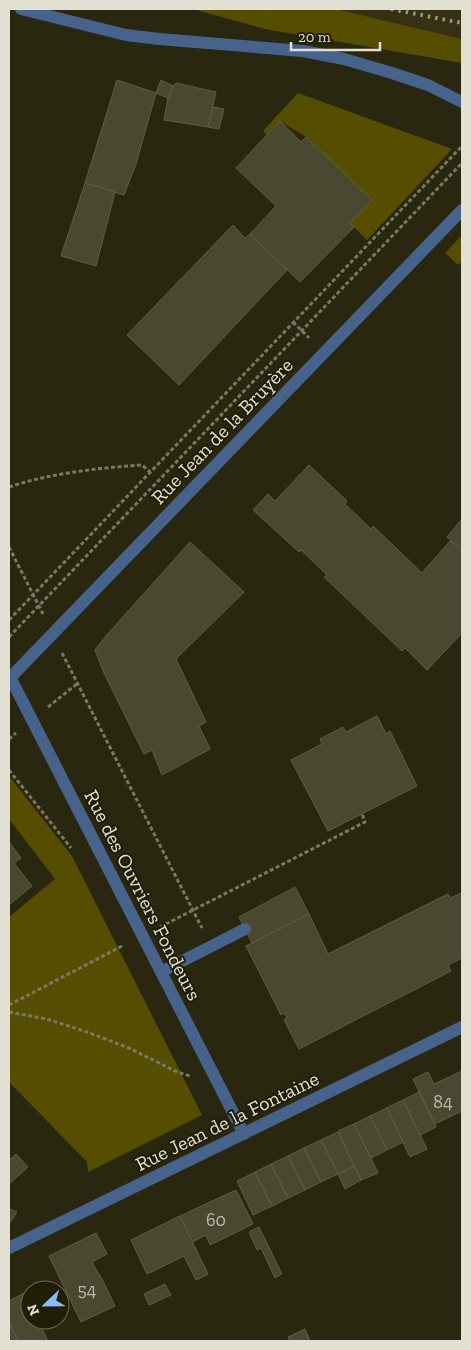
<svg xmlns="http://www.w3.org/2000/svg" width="471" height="1350" viewBox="0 0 471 1350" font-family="'Zilla Slab',serif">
<rect width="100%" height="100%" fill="#2a2710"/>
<path fill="#353112" d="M333,9H462V44Z"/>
<g fill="#554d00">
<path d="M193,9H335L462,39V63L265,29Z"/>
<path d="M298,93L452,149L367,240L350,223L371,200L306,137L280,121L267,135L263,131Z"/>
<path d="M462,235V261L458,265L445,253Z"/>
<path d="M9,776L72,856L202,1115L88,1172L87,1162L9,1082V917L55,879L9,819Z"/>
</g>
<g fill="#4a4830" stroke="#605e45">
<path d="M117,80L156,93L136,164L124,195L85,183Z"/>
<path d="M161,80L173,86L168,98L156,93Z"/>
<path d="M176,83L216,92L208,127L164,120L168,98L173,86Z"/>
<path d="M213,107L224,109L219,129L208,127Z"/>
<path d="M280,121L301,142L306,137L372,200L350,223L354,227L300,282L250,234L276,206L236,168Z"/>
<path d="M85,183L115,192L96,266L61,256Z"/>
<path d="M233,225L245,238L250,234L287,270L179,385L127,335Z"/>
<path d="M309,465L347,501L345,504L371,529L373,526L422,573L451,540L462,551V633L427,670L405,648L402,651L324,577L327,575L301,550L299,552L253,510L268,494L275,501Z"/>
<path d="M462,519V551L447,537Z"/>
<path d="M190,542L244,592L176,659L206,722L199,726L210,749L162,775L152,750L144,754L104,673L95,650L105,637Z"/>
<path d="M377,716L386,734L390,731L417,786L328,831L291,760L322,744L320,739L343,727L346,732Z"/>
<path d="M9,842L21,858L14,863L32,886L9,905Z"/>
<path d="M295,887L309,914L252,943L239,917Z"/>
<path d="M462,893V958L448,965L451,971L299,1049L284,1020L287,1018L284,1013L281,1015L246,946L309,914L328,954L448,894L450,898Z"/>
<path d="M462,1071V1111L435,1124L413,1079L428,1072L434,1084Z"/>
<path d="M419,1092L436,1127L420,1135L403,1100Z"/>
<path d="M403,1100L427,1149L410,1157L386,1108Z"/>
<path d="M387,1108L403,1142L387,1150L370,1116Z"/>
<path d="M370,1116L387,1150L371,1158L354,1124Z"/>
<path d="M354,1124L378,1173L361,1180L338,1131Z"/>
<path d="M338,1132L354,1166L338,1174L321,1140Z"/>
<path d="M321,1140L338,1174L321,1182L304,1148Z"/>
<path d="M304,1148L321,1182L305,1190L288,1156Z"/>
<path d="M16,1154L28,1167L9,1184V1156L11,1159Z"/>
<path d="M288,1156L305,1190L288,1198L271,1164Z"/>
<path d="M271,1164L288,1198L272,1206L255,1172Z"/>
<path d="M354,1166L361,1180L345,1189L338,1174Z"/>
<path d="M255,1172L272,1206L253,1215L237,1181Z"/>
<path d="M236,1190L253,1224L210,1245L206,1235L192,1242L180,1216Z"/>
<path d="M9,1209L17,1212L9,1224Z"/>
<path d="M180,1216L208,1274L196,1280L184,1256L147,1274L131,1240Z"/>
<path d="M259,1227L282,1274L275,1278L261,1248L257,1250L249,1232Z"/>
<path d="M96,1233L107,1254L92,1262L99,1275H100L115,1306L81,1322L49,1256Z"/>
<path d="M165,1284L171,1295L149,1305L144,1294Z"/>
<path d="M30,1290V1320H46L47,1322L40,1325L48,1341H18L9,1322V1301Z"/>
<path d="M9,1322L18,1341H9Z"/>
<path d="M305,1329L310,1341H290L288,1337Z"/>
</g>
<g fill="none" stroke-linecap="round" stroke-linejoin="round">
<g stroke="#7a7865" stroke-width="3" stroke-dasharray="4 2.5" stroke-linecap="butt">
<path d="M293,322L309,338"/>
<path d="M9,487C51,473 98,468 142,465L150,472"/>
<path d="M9,547L43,614"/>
<path d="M9,620L462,146"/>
<path d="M9,637L462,163"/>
<path d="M62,653L202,928"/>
<path d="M48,707L78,683"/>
<path d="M9,739L16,733"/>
<path d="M9,770L71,848"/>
<path d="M160,927L365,822L362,814"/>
<path d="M9,1005L124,945"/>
<path d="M9,1012L47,1019L87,1032L129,1048L175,1071L190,1076"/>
</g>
<path stroke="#47628b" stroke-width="12" d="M161,972L245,929"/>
<g stroke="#47628b" stroke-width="12">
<path d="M21,9L126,35L159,39L303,51L344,59L392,73L428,85L462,102"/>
<path d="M9,675L244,1134"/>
<path d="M9,679L462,210"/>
<path d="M9,1248L462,1027"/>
</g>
<path stroke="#9b9988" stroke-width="4" stroke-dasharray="2.5 5" stroke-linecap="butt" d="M391,9L462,23"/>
</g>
<g text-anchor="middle" stroke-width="4" stroke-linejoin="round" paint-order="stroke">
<g font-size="18" fill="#bbbaaa">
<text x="443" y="1108">84</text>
<text x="216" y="1226">60</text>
<text x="87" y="1296">54</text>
</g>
<g font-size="20" fill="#e1e0d2" stroke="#201e07">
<text transform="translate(222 431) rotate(-46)" y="7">Rue Jean de la Bruyère</text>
<text transform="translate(143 895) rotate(63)" y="7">Rue des Ouvriers Fondeurs</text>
<text transform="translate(227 1121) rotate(-26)" y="7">Rue Jean de la Fontaine</text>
</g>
</g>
<rect width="471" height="1350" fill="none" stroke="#e1e0d2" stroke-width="20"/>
<g transform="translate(45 1305) rotate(248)"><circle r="24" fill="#201e07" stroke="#6d6c58"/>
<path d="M0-4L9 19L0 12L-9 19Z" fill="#8db9fc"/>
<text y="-8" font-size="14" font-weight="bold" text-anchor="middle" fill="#e1e0d2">N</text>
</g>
<path d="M291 42v8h89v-8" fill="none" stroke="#e1e0d2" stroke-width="2.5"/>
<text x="298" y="42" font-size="15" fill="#e1e0d2" stroke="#201e07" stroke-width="4" paint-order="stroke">20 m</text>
</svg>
